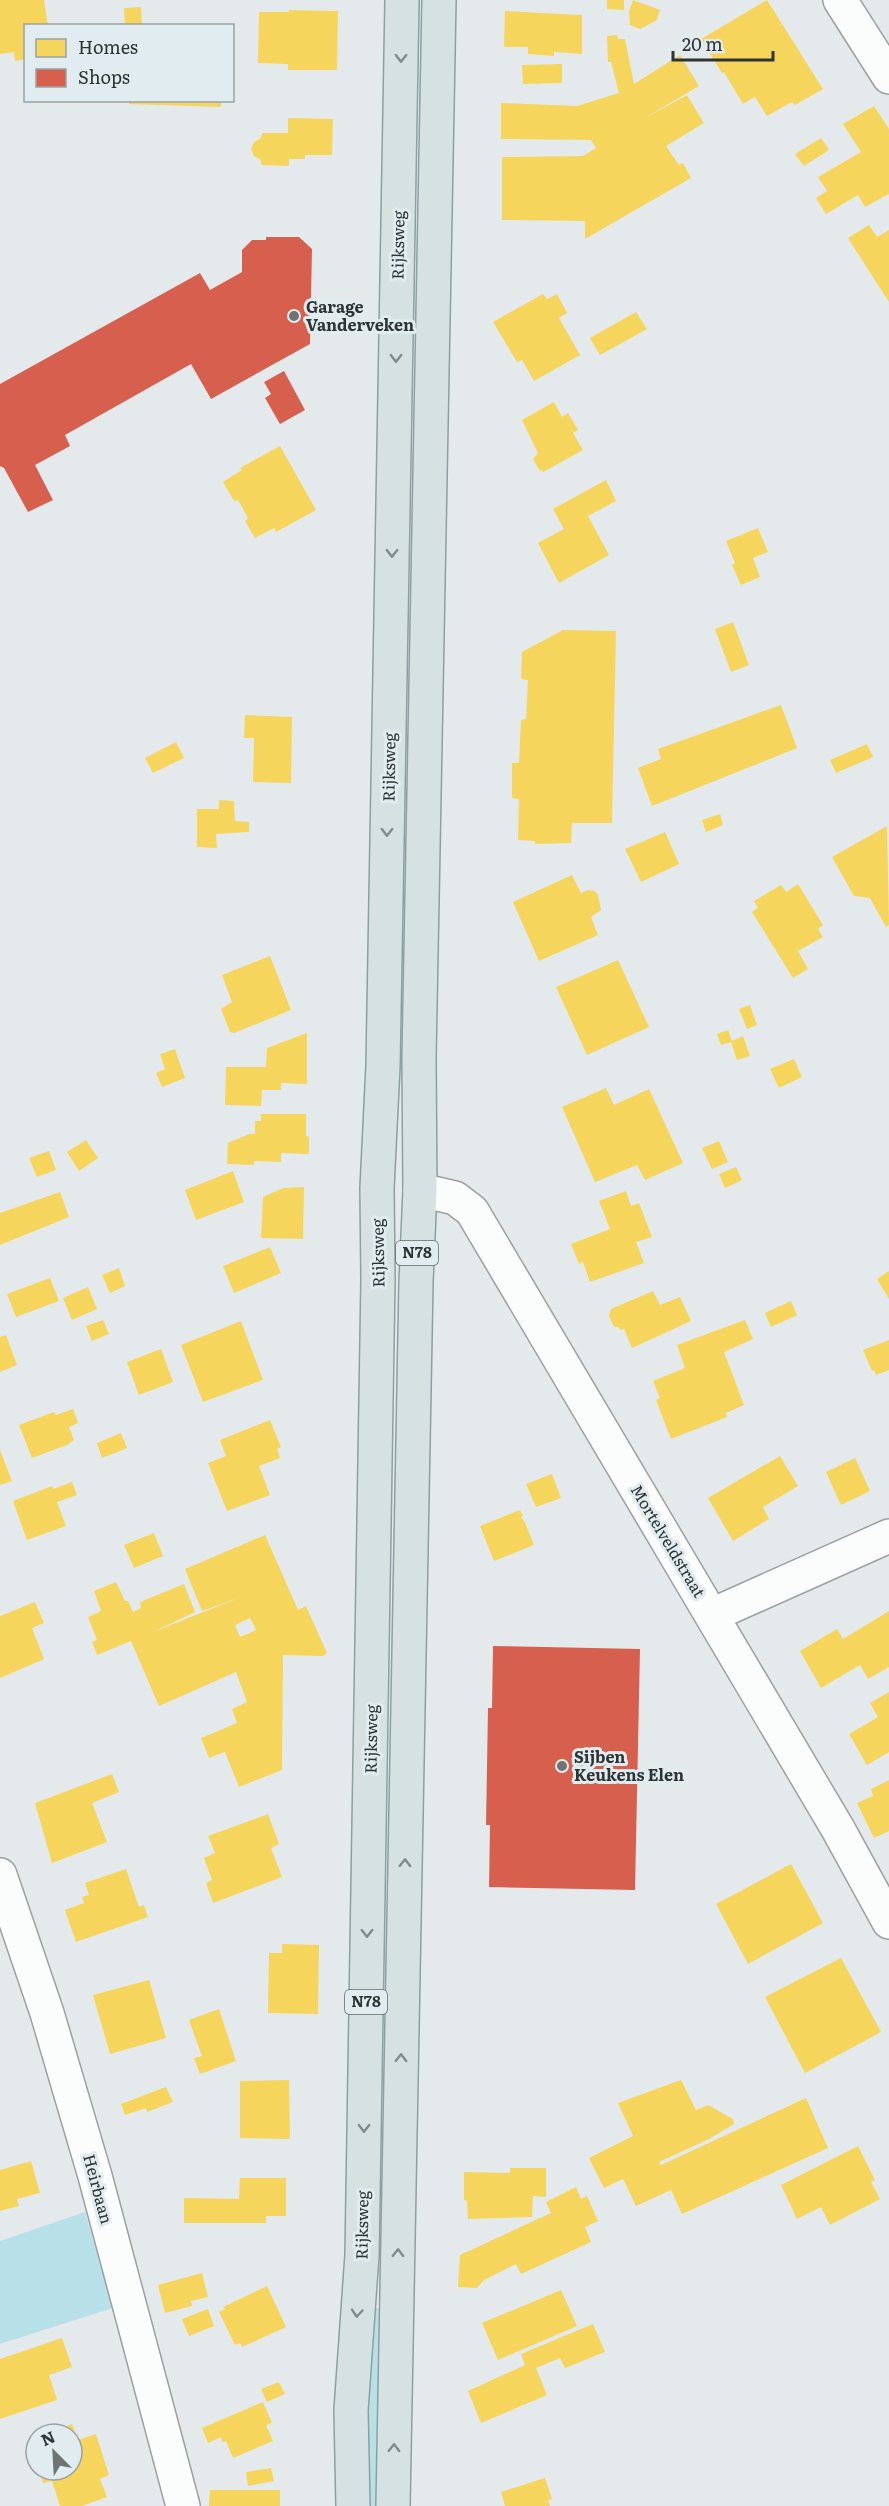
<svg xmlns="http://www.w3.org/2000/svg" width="889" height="2506" viewBox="0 0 889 2506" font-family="Literata,serif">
<rect width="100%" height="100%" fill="#e4eaec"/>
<g fill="#b8e0e8">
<path d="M85,2212L113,2308L0,2344V2241Z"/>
<path d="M379,2308L376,2506H364L371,2309Z"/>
</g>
<g fill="#f6d55c" fill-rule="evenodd">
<path d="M0,0H44L48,26H26V59L15,61L14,52L0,54Z"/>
<path d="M607,0H624V10L607,9Z"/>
<path d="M633,0L660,10L657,20L640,29L630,25L629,11Z"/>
<path d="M767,0L823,89L795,105L792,102L767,116L755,97L743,104L724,72L722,73L701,39Z"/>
<path d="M141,7L142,26H125L124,8Z"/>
<path d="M289,10L338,11L337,70H288V64L258,63L259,12H289Z"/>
<path d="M505,11L582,15V54L554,52V56L528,54V47H504Z"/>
<path d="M617,35L618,39H625L634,84L680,55L699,86L643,119L687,95L704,123L666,146L679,165L683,163L691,178L585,239V221L502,220V157L583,156L596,148L591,140L501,139V103L577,106L619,93L611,62H608L607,36Z"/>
<path d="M562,64V83L523,84L522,65Z"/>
<path d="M129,100H221V107L129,104Z"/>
<path d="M874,106L889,129V194L865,207L858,195L826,214L816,198L827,191L818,177L861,152L843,124Z"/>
<path d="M288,118L333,119L332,155H305V159H289V166L261,165V160L254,156L251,149L254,142L261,138L262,133H288Z"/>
<path d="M821,138L829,150L804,166L795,154Z"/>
<path d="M869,225L877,237L889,230V302L848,238Z"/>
<path d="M543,294L547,299L557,294L567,313L559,318L580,355L534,381L522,360L517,362L493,322Z"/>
<path d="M636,312L647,329L600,355L590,338Z"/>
<path d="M554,402L562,417L568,413L578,430L573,433L583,450L543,472L542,470L540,471L533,459L538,453L522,420Z"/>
<path d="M280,446L316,510L276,532L274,528L255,538L245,521L248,518L238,500L234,501L223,482L242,470L240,468Z"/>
<path d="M606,480L616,501L588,516L609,555L559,583L538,543L564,529L553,509Z"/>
<path d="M758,528L768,552L753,558L760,577L741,585L732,565L735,563L726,541Z"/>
<path d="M733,622L749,665L731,672L715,629Z"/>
<path d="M563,630L616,631L612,823H572L571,843L535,844V841L518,840L519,799L512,798V763H519L521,720L526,719L528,680L521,679L522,652Z"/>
<path d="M781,705L797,748L652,806L638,768L661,759L658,749Z"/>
<path d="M245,715L292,717L291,783L253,782L254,738H244Z"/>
<path d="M176,742L184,758L153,773L145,758Z"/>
<path d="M867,744L873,757L836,773L830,760Z"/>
<path d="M219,800L234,801L235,821L249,822V832L216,834L217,848L197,847V809H219Z"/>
<path d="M720,814L723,825L706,832L702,820Z"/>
<path d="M887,826L889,925L886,927L870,898L854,896L832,857Z"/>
<path d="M665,832L679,864L641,882L625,849Z"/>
<path d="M572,875L581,893L588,890L595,891L598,895L601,910L591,917L598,935L539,961L513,902Z"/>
<path d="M798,884L823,925L818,929L823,937L798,951L808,969L793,978L752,912L758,908L754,901L781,885L786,892Z"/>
<path d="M270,956L291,1010L234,1033L230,1032L221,1009L232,1002L222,975Z"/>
<path d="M618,960L649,1027L587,1055L556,987Z"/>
<path d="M750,1005L757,1025L747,1029L739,1009Z"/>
<path d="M728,1030L732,1041L743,1036L750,1056L737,1060L731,1042L721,1045L717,1034Z"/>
<path d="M307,1033V1084L281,1083V1090H262L261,1106L225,1105L226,1067H266L267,1048Z"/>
<path d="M175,1049L185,1078L162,1087L156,1073L165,1069L160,1054Z"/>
<path d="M794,1059L802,1077L779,1088L770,1069Z"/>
<path d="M606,1088L614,1105L649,1089L683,1163L645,1180L637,1165L595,1182L562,1107Z"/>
<path d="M261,1114H306V1136L309,1137V1154L281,1153V1162L254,1161V1165L227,1164L228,1143L249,1134H255V1121H261Z"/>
<path d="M86,1140L98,1158L79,1171L67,1152Z"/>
<path d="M719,1141L728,1162L712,1169L702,1148Z"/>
<path d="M49,1151L56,1170L37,1177L29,1158Z"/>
<path d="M736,1167L742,1180L725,1188L719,1174Z"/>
<path d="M233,1171L244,1202L196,1220L185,1190Z"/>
<path d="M304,1187L303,1239L261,1238L263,1197L283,1188Z"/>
<path d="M626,1191L631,1206L639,1203L652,1237L636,1242L644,1263L590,1282L583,1262L579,1264L571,1244L610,1229L599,1201Z"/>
<path d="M60,1192L69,1217L0,1245V1213Z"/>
<path d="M270,1247L281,1273L234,1293L223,1266Z"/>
<path d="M119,1268L125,1286L110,1293L102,1275Z"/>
<path d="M889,1271V1299L877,1279Z"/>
<path d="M50,1278L59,1301L16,1317L7,1294Z"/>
<path d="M88,1287L97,1309L72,1320L63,1298Z"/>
<path d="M653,1291L660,1305L680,1297L691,1321L632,1348L624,1329L620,1330L619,1327H614L609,1316L611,1309Z"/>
<path d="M791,1301L797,1315L771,1327L765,1313Z"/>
<path d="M103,1320L109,1334L92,1341L86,1326Z"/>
<path d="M745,1320L753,1339L724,1352L744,1405L726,1413L727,1417L671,1439L656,1400L660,1398L653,1381L685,1368L677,1345Z"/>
<path d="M241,1321L263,1380L203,1402L181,1345Z"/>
<path d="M6,1335L17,1365L0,1372V1337Z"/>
<path d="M889,1340V1370L876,1375L874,1370L872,1371L863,1350Z"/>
<path d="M161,1349L173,1382L139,1395L127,1362Z"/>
<path d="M73,1409L78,1423L69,1427L74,1440L67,1445L32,1458L19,1425L54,1412L56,1415Z"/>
<path d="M270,1420L281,1447L277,1449L280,1458L259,1466L270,1495L227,1511L208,1463L226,1456L220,1440Z"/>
<path d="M121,1433L127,1448L102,1458L97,1443Z"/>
<path d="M0,1450L12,1481L0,1485Z"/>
<path d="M780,1456L798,1486L763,1507L769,1519L733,1541L708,1498Z"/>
<path d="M855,1458L870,1491L841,1505L826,1472Z"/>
<path d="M552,1474L561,1498L536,1507L526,1484Z"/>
<path d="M72,1482L77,1495L57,1502L66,1526L27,1540L13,1501L52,1486L53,1489Z"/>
<path d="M520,1510L523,1516L521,1518L524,1520L534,1545L494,1561L480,1526Z"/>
<path d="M154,1533L163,1556L134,1568L124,1545Z"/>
<path d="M265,1535L298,1610L306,1606L327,1653L323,1656L283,1655L282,1770L239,1787L225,1752L209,1758L201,1738L237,1723L232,1709L247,1702L236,1672L159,1706L131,1641L97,1655L92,1642L97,1640L88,1617L101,1611L94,1591L116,1582L125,1601H128L133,1612L141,1608L140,1602L184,1584L195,1612L153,1632L241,1597L202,1611L185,1569ZM250,1618L256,1630L240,1637L235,1625Z"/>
<path d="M35,1602L44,1623L32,1628L44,1659L0,1678V1616Z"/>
<path d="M889,1611V1667L868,1679L860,1665L821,1688L800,1651L837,1629L843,1639Z"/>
<path d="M889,1692V1752L867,1765L849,1734L878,1717L870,1703Z"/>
<path d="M112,1774L119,1792L92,1803L107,1842L52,1863L35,1803Z"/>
<path d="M889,1780V1831L874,1838L857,1803L873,1796L871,1789Z"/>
<path d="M268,1814L279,1844L271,1848L282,1877L213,1903L206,1883L212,1880L204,1858L215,1853L208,1836Z"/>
<path d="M791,1864L823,1923L748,1964L716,1904Z"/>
<path d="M126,1869L139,1907L144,1905L148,1917L76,1942L65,1910L84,1903L82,1897L89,1895L85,1883Z"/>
<path d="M282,1944L319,1945L318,2014L268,2013L269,1953H282Z"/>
<path d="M841,1958L881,2032L805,2073L765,1997Z"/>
<path d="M149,1980L166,2038L110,2054L93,1995Z"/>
<path d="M219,2009L236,2061L200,2074L194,2058L202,2056L189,2020Z"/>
<path d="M289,2080L290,2139L240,2138V2081Z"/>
<path d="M681,2080L696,2110L708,2105L733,2119L734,2124L709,2139L659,2162L661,2165L806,2098L828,2148L682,2214L671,2190L636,2206L623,2179L604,2188L589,2158L633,2136L618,2103Z"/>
<path d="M166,2087L173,2102L147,2112L146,2108L125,2115L121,2104Z"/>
<path d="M858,2146L875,2180L871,2182L880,2199L830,2225L821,2207L797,2219L781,2185Z"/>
<path d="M31,2161L40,2193L17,2199L19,2206L0,2211V2170Z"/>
<path d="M510,2168H546V2197L533,2196L532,2217L468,2219L467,2201L464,2200V2172L510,2173Z"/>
<path d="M240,2178H286V2216H266V2223H184V2198L239,2199Z"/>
<path d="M576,2187L581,2199L587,2196L598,2221L585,2227L591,2242L521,2274L516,2264L484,2280L477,2288L458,2287L460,2255L551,2213L546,2202Z"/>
<path d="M202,2273L208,2297L191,2301L192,2306L165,2313L158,2285Z"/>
<path d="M267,2286L286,2327L242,2347L240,2343L235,2345L219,2312L225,2309L223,2307Z"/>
<path d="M561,2290L577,2326L498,2360L482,2323Z"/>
<path d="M208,2309L214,2326L189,2336L182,2319Z"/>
<path d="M593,2324L605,2352L565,2368L560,2358L536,2368L547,2395L481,2423L468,2391L525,2365L521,2354Z"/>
<path d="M62,2338L72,2367L49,2375L57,2400L0,2419V2359Z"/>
<path d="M279,2382L285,2394L267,2402L261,2389Z"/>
<path d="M263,2402L272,2423L266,2425L273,2441L233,2458L226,2441L222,2442L221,2437L208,2443L202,2428Z"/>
<path d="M72,2424L78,2440L96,2434L109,2475L100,2479L107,2497L82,2506H60L52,2481L43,2483L39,2470H72V2434H43Z"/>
<path d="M36,2436V2460L29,2439Z"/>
<path d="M271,2468L274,2481L248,2486L246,2472Z"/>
<path d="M545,2478L552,2499L548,2500L550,2506H505L501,2492Z"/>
<path d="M210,2490H280V2506H209Z"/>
</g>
<g fill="#d6604d">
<path d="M266,237H299L312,249L310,344L211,399L191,364L65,435L70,446L35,465L53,500L28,512L4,468L0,466V384L200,273L210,290L242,272V250L252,240H266Z"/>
<path d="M284,371L305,410L280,424L265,398L271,394L264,382Z"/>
<path d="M493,1646L640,1649L635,1890L489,1887L490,1825H486L488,1708H492Z"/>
</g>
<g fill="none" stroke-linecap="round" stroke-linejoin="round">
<defs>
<g id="minor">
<path d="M840,0L889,77"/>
<path d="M420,1190L455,1198L472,1211L838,1829L889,1922"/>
<path d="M712,1615L889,1536"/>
<path d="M0,1875L47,2013L95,2176L183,2506"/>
</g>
<g id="primary">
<path d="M353,2506L351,2410L362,2255L378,1279L377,1188L383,1066L402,0"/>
<path d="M393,2506L416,1282L420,1190L419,1059L439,0"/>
</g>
</defs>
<use href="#minor" stroke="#9ba0a2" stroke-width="36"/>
<use href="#primary" stroke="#8ba0a0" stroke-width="36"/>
<use href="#minor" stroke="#fbfcfc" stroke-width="33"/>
<use href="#primary" stroke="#d6e2e2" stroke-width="33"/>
</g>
<defs><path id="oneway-chevron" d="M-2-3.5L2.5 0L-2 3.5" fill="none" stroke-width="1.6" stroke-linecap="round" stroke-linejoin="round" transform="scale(1.5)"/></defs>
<g stroke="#828a8a">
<use href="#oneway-chevron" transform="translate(401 58) rotate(91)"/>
<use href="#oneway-chevron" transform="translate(396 358) rotate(91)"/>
<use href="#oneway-chevron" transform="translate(392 553) rotate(91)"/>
<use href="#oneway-chevron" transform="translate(387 832) rotate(91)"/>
<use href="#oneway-chevron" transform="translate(405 1863) rotate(-89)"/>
<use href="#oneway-chevron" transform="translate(367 1933) rotate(91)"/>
<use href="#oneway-chevron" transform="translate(401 2058) rotate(-89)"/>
<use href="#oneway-chevron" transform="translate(364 2128) rotate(91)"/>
<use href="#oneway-chevron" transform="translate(398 2253) rotate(-89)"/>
<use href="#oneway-chevron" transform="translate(357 2313) rotate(95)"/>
<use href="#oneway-chevron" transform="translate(394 2448) rotate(-89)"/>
</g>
<g fill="#6e7374" stroke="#e0ecef" stroke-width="2">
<circle cx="294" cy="316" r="6"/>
<circle cx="562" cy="1766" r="6"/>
</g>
<g text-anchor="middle" stroke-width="6" stroke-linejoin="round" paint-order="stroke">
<g fill="#e0ecef" stroke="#636a6b" stroke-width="1.5">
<rect x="396" y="1241" width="42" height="24" rx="4.5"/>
<rect x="345" y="1990" width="42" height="24" rx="4.5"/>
</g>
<g font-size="15" font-weight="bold" fill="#2e3333">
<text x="417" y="1258">N78</text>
<text x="366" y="2007">N78</text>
</g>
<g font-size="16" fill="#2e3333" stroke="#e0ecef">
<text transform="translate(398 245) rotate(-89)" y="6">Rijksweg</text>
<text transform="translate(389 767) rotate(-89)" y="6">Rijksweg</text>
<text transform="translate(378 1253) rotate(-91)" y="6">Rijksweg</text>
<text transform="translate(668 1541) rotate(59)" y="6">Mortelveldstraat</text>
<text transform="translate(371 1739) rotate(-89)" y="6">Rijksweg</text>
<text transform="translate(98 2189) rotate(75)" y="6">Heirbaan</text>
<text transform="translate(362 2225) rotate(-89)" y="6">Rijksweg</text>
</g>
<g font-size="16" font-weight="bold" fill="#2e3333" stroke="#e0ecef" text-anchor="start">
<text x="306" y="313">Garage<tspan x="306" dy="18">Vanderveken</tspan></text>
<text x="574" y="1763">Sijben<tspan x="574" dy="18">Keukens Elen</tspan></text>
</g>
</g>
<rect x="24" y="24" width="210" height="78" fill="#e0ecef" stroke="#99a2a4" stroke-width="1.5"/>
<rect x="36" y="39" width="30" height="18" fill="#f6d55c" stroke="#99a2a4" stroke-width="1.5"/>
<text x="78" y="54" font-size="18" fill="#2e3333">Homes</text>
<rect x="36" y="69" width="30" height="18" fill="#d6604d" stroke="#99a2a4" stroke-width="1.5"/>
<text x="78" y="84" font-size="18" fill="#2e3333">Shops</text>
<g transform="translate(54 2452) rotate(336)"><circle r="28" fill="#e0ecef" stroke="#99a2a4" stroke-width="1.5"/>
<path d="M0-4.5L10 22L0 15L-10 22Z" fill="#6e7374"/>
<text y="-9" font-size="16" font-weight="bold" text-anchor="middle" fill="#2e3333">N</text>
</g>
<path d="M673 51v9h100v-9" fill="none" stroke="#2e3333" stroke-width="3"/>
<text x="682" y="51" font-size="18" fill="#2e3333" stroke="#e0ecef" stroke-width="4.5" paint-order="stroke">20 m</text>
</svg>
